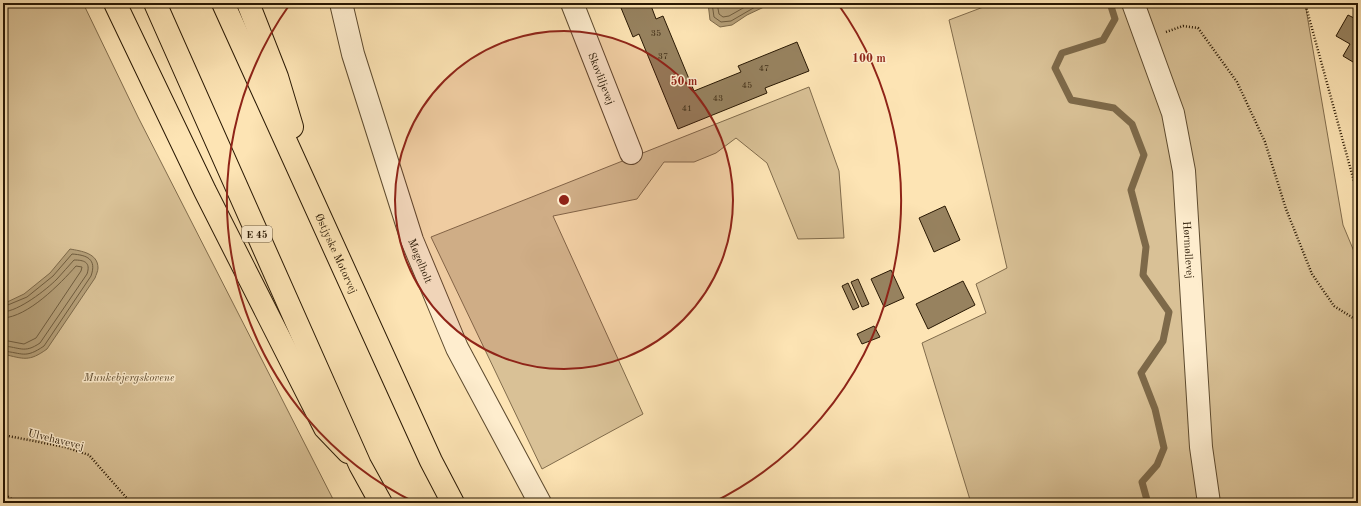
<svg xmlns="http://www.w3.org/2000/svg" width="1361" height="506" viewBox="0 0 1361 506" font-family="'Old Standard TT',serif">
<rect width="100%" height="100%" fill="#fde4b4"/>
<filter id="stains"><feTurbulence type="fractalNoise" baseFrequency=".005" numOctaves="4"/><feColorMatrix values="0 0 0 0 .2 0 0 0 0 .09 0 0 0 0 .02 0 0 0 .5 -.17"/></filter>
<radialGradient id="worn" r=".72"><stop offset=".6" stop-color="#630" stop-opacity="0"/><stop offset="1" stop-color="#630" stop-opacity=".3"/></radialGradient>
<g fill="#d9c196" stroke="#816c4c">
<path d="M3,3H83L138,117L335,503H3Z"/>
<path d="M994,3H1305L1343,225L1358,261V503H971L922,343L986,313L976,284L1007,268L949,20Z"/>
<path d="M809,87L839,171L844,238L798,239L767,163L736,138L716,153L694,162H664L637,199L553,216L643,414L542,469L431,237Z"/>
</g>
<g fill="#b59f78" stroke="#7d6949">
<path d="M708,3H766L764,7L747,15L732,25L720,27L710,20Z"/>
<path d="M70,249C81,251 98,253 98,268C98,271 96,275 95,278L47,349C29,362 24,359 3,354V304L24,294L50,273Z"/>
</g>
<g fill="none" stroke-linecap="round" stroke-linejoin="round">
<g stroke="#6f5c3e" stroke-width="1">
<path d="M712,3L714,17L721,22L731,21L762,3"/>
<path d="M717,3L719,14L723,17L729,16L752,3"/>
<path d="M3,307L27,297L53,276L72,254C87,255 97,259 91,276L44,346C25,359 23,353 3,351"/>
<path d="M3,312C19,311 46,290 57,279C63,273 68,266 74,260C84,260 91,262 87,274L40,343C24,354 20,347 3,346"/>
<path d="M3,318C28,317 60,284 76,266L82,267L81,271L36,338L24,344L3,340"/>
</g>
<path stroke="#7d6949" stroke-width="7" d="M1110,3L1115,19L1103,40L1062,53L1055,68L1071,100L1114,108L1132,124L1144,155L1131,190L1146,247L1143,275L1169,312L1163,341L1141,373L1155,409L1164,448L1157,465L1142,482L1147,500L1151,503"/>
</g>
<g fill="#97825f" stroke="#291803">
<path d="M619,3H650L656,19L663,16L694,91L741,72L738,66L797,42L809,71L765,88L767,93L678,129L639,34L633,37Z"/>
<path d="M1348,15L1358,20V65L1343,56L1350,44L1336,36Z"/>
<path d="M945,206L960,240L934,252L919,218Z"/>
<path d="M891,270L904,298L884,307L871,279Z"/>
<path d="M858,279L869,304L862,307L851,282Z"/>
<path d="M963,281L975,305L928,329L916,304Z"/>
<path d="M848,283L859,307L853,310L842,286Z"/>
<path d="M874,326L880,337L862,344L857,334Z"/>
</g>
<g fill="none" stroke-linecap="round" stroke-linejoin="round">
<defs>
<g id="minor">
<path id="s1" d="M341,3L353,54L412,240L457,348L540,503"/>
<path id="s2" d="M572,3L631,153"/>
<path id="s3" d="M1133,3L1173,113L1184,171L1201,447L1209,503"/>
</g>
<g id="motorway">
<path d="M115,3L205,191L325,428L348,452"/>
<path d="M155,3L360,465L381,503"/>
<path id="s4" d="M223,3L431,461L453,503"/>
<path d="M248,3L277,77L292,127"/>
</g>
</defs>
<use href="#minor" stroke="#5e4b2f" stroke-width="24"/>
<use href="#motorway" stroke="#291803" stroke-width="24"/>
<g stroke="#291803" stroke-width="2.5" stroke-dasharray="1 2" stroke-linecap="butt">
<path d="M1305,3L1358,196"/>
<path d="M1166,32L1183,26L1198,28L1237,82L1265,142L1286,209L1312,274L1334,306L1358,321"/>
<path d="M3,435L65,447L89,455L131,503"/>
<path d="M3,493L17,503"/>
</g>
<use href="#minor" stroke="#feedce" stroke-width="22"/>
<use href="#motorway" stroke="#fde4b4" stroke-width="22"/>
</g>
<circle cx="564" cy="200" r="169" fill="#8f2418" fill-opacity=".12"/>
<g fill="none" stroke="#8f2418" stroke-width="2">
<circle cx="564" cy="200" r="169"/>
<path d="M416 503A337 337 0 0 1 290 4M838 4A337 337 0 0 1 712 503"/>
</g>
<g text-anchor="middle" stroke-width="3" stroke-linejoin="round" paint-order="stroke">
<g font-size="9" fill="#44321a">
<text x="656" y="36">35</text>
<text x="663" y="59">37</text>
<text x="764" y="71">47</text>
<text x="747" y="88">45</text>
<text x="718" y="101">43</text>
<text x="687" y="111">41</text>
</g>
<rect fill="#feedce" stroke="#695840" stroke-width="1" x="242" y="226" width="30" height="16" rx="3"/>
<g font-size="10" font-weight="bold" fill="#291803">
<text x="257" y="238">E 45</text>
</g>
<g font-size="11" fill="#291803" stroke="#feedce">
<text dy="4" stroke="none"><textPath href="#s2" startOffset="81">Skovliljevej</textPath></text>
<text dy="4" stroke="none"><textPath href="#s3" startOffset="255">Hørmøllevej</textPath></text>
<text dy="4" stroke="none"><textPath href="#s4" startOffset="275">Østjyske Motorvej</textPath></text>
<text dy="4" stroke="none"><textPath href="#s1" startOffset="270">Møgelholt</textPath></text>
<text transform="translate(56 439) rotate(14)" y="4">Ulvehavevej</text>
</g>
<g font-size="11" font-style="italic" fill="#5e4b2f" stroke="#feedce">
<text x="129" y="381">Munkebjergskovene</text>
</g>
</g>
<circle cx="564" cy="200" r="6" fill="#8f2418" stroke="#feedce" stroke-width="2"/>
<g font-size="12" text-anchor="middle" font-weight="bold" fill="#8f2418" stroke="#feedce" stroke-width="3" stroke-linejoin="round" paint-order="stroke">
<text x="869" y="62">100 m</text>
<text x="684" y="85">50 m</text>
</g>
<rect width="1361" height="506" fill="none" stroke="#fde4b4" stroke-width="16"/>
<rect x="4" y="4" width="1353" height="498" fill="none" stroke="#291803" stroke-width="2"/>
<rect x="8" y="8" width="1345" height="490" fill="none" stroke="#291803"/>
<rect width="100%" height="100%" filter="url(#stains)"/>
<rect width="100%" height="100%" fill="url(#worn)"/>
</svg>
